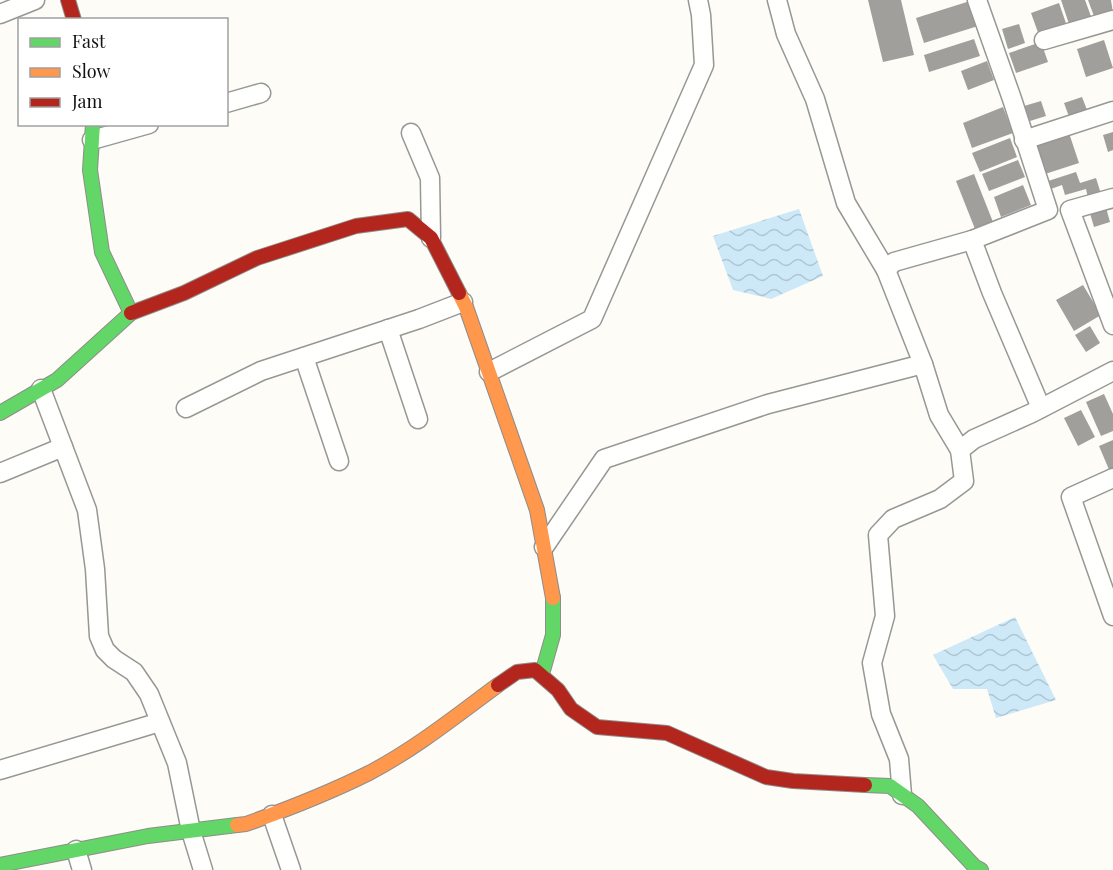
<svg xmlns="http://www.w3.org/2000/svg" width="1113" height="870" viewBox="0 0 1113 870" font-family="'Playfair Display',serif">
<defs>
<pattern id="water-waves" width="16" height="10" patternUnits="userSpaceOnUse" patternTransform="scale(1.5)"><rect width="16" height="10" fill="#cde8f7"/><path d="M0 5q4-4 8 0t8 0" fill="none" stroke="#afc6d3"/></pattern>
</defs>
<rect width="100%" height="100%" fill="#fdfcf7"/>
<g fill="url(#water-waves)">
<path d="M799,209L823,276L771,299L733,290L713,236Z"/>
<path d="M1015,617L1056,700L996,718L987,689H953L933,655Z"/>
</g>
<g fill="#a19f9c">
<path d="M868,0H901L914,55L883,62Z"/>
<path d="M1061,0H1085L1092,19L1070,27Z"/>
<path d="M1088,0H1111L1113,13L1095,19Z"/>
<path d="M970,1L978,26L924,43L916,18Z"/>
<path d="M1059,3L1068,29L1040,38L1031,13Z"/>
<path d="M1019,24L1025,43L1008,49L1002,29Z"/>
<path d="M974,39L980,56L929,72L924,55Z"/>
<path d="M1104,40L1113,68L1086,77L1077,49Z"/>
<path d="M1041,42L1048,62L1016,73L1009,53Z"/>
<path d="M987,61L994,80L968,90L961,71Z"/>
<path d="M1082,97L1089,115L1071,122L1064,103Z"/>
<path d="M1041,101L1046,116L1030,121L1024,106Z"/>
<path d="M1003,107L1013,133L972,148L963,123Z"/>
<path d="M1113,132V150L1108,152L1103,135Z"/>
<path d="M1069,133L1079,163L1045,174L1035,143Z"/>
<path d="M1010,138L1017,157L980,172L972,153Z"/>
<path d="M1018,160L1025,177L989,191L982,174Z"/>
<path d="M1076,172L1080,183L1096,178L1101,194L1088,198L1086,189L1065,195L1062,185L1048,190L1045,182Z"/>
<path d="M974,174L993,222L975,229L956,181Z"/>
<path d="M1023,185L1031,205L1001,217L994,197Z"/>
<path d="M1105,204L1110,222L1094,227L1089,210Z"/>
<path d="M1083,285L1101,315L1074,331L1056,300Z"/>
<path d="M1090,326L1100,343L1086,352L1075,335Z"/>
<path d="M1104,394L1113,414V431L1101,436L1086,402Z"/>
<path d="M1081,410L1095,437L1078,446L1064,418Z"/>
<path d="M1113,440V479L1099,446Z"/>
</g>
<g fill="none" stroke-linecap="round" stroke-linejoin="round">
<defs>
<g id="street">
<path d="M777,0L786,34L815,99L846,203L886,270"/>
<path d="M977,0L1012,99L1048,210L972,240L992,293L1041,408"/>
<path d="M0,14L35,0"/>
<path d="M1044,40L1113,20"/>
<path d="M226,103L261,93"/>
<path d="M411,133L430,178L431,238"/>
<path d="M92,140L149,124"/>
<path d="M1024,140L1113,111"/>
<path d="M1113,198L1070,210L1113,325"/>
<path d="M388,329L418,419"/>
<path d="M304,357L339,461"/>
<path d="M923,364L939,415L960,450"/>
<path d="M489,372L592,319L704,65L701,15L698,0"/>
<path d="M41,389L87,510L95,569L99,636L105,650L114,659L134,672L149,694L177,763L191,831L203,870"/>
<path d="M186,408L261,371L419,319L463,302"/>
<path d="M0,473L63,447"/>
<path d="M1113,478L1071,497L1113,616"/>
<path d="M544,547L604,459L768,404L923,364L886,270L894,262L972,240"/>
<path d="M0,770L160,722"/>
<path d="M902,795L899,759L881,714L872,663L885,616L878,535L893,519L940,499L964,481L960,450L974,439L1032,413L1113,371"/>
<path d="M272,815L291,870"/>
<path d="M76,850L82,870"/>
</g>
<g id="fast">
<path d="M0,413L57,380L131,313L102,252L90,170L93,124"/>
<path d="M542,674L553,635V598"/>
<path d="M865,785L890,786L918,806L975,867L981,870"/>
<path d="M0,865L148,836L237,825"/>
</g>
<g id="slow">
<path d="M459,293L466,307L537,510L553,598"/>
<path d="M237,825L246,824C288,809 329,793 369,773C415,749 456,716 498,685"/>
</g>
<g id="jam">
<path d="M68,0L74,20"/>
<path d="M131,313L184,293L257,258L356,226L408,219L431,238L459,293"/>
<path d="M498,685L517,672L535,670L558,690L571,709L597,727L667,733L766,777L793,781L865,785"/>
</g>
</defs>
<use href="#street" stroke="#979795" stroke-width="21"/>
<use href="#fast" stroke="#8e8d8b" stroke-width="16"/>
<use href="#slow" stroke="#8e8d8b" stroke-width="16"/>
<use href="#jam" stroke="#8e8d8b" stroke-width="16"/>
<use href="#street" stroke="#fffffe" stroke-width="18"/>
<use href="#fast" stroke="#63d668" stroke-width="14"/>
<use href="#slow" stroke="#ff974d" stroke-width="14"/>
<use href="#jam" stroke="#b3261e" stroke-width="14"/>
</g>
<rect x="18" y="18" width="210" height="108" fill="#ffffff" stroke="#a0a0a0" stroke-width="1.5"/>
<rect x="30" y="38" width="30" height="9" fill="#63d668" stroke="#a0a0a0" stroke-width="1.5"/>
<text x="72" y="48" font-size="18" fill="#111111">Fast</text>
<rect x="30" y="68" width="30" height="9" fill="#ff974d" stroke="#a0a0a0" stroke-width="1.5"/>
<text x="72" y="78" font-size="18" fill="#111111">Slow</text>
<rect x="30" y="98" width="30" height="9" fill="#b3261e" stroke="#a0a0a0" stroke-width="1.5"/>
<text x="72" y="108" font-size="18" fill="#111111">Jam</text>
</svg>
